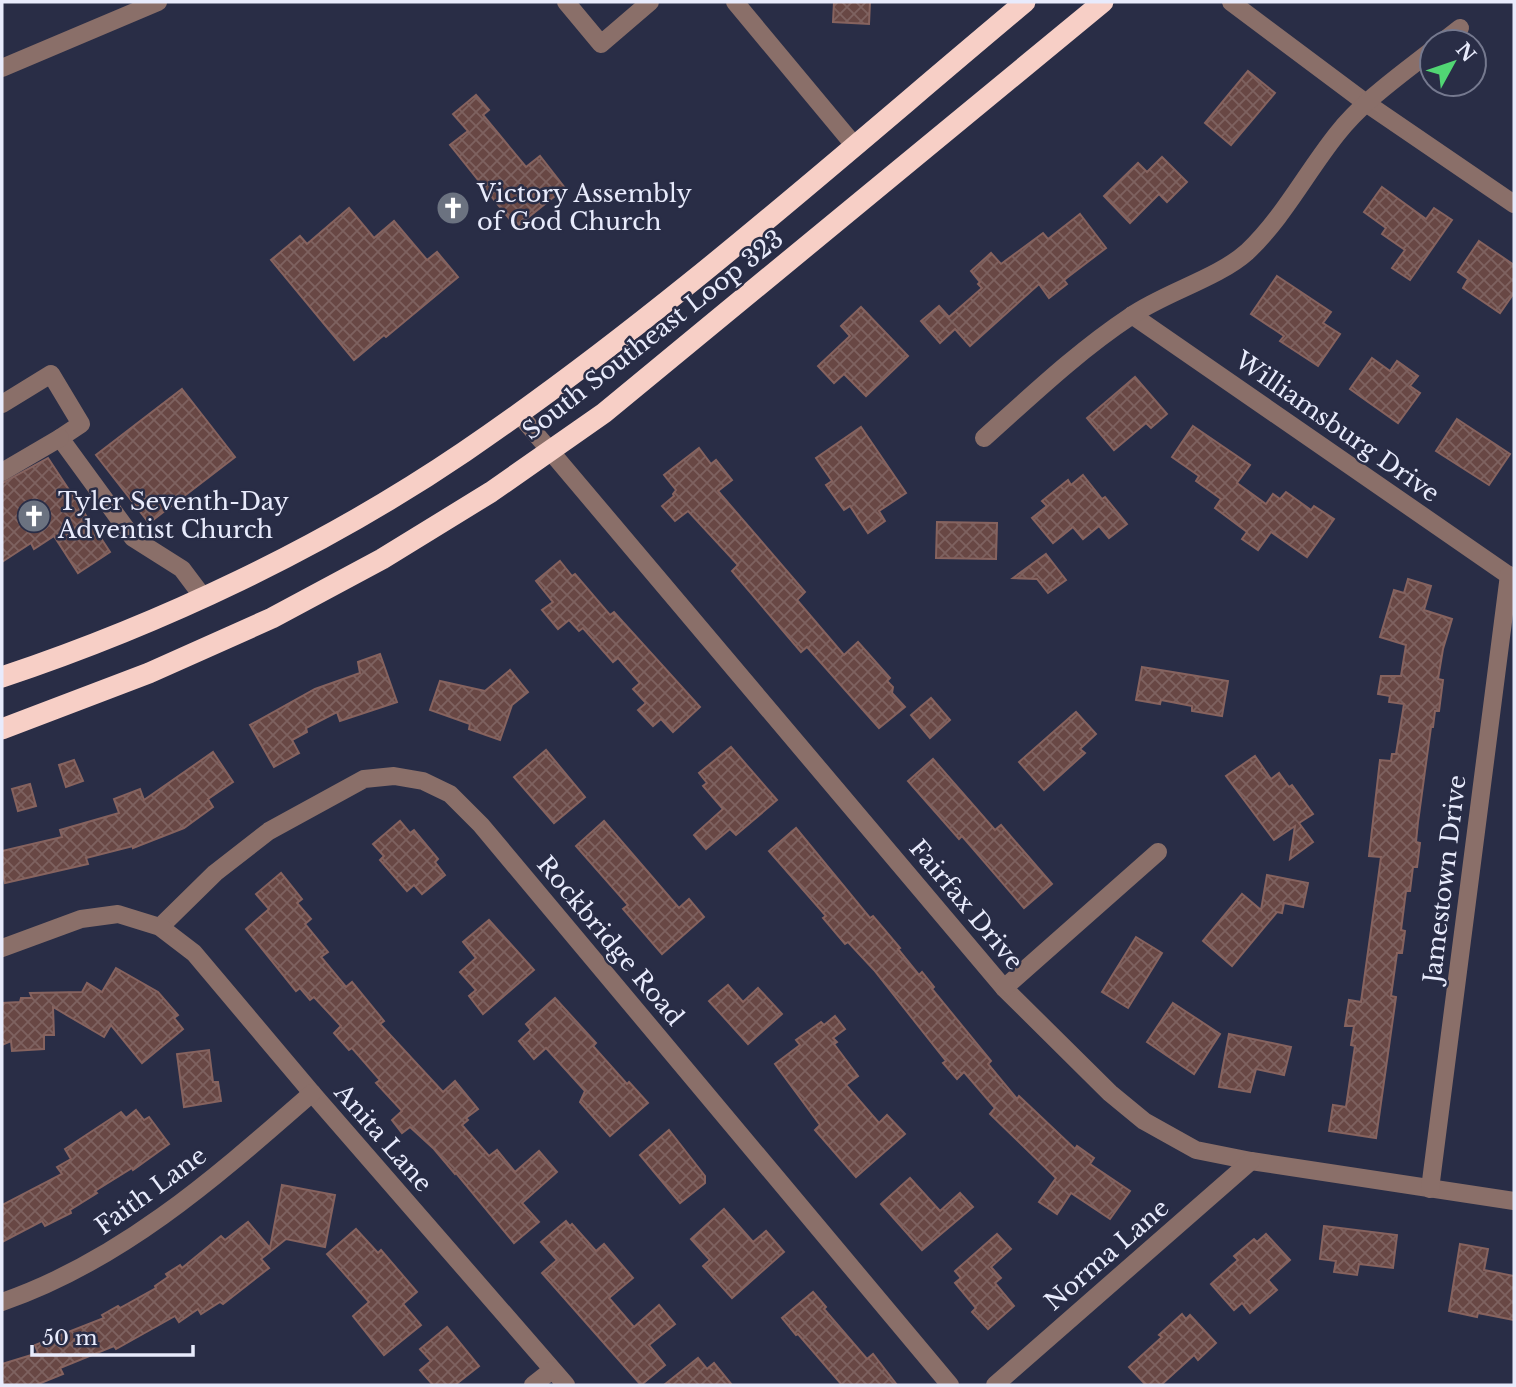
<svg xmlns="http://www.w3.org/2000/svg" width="1516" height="1387" viewBox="0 0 1516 1387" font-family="'Libre Baskerville',serif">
<defs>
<pattern id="building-cross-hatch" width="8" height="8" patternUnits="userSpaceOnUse" patternTransform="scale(1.75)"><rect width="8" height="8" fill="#684744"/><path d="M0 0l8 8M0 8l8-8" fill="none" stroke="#7e6260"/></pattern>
</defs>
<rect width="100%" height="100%" fill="#292d46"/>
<g fill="url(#building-cross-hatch)" stroke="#86635f" stroke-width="2">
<path d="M834,2H870L869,24L833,22Z"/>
<path d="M1248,71L1275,93L1231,145L1205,123Z"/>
<path d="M476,95L489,110L483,115L526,167L540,156L565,188L516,227L450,145L468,131L453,114Z"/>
<path d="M1162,157L1187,182L1167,202L1159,194L1130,223L1104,196L1138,163L1147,172Z"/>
<path d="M1382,187L1426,219L1434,208L1452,220L1410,280L1392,268L1405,250L1382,234L1386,228L1364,212Z"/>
<path d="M349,208L374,238L394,221L427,260L437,252L458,277L386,337L384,335L354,360L271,260L300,236L307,244Z"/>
<path d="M1080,214L1106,248L1064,280L1067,284L1049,298L1039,284L970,346L955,329L940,343L921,321L939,306L949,317L982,288L978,284L980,282L971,271L991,253L1001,264L1043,233L1048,239Z"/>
<path d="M1479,241L1514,265V293L1500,313L1463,288L1468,279L1458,272Z"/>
<path d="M1277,276L1331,312L1323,323L1340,334L1318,366L1280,341L1284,336L1251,314Z"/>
<path d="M861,307L908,356L866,396L844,374L834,383L818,366L850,336L841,326Z"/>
<path d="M1372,358L1390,371L1397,361L1418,376L1410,386L1420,393L1398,423L1350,389Z"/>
<path d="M1135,377L1167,414L1151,428L1146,423L1114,450L1087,418Z"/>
<path d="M182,389L235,457L149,523L96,455Z"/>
<path d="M1457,419L1510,454L1489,485L1436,451Z"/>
<path d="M1193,426L1250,465L1237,483L1266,504L1273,494L1280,499L1286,492L1311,510L1314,506L1334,519L1307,557L1271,532L1258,550L1242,539L1247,532L1215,508L1221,499L1196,481L1199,476L1172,457Z"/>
<path d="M861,427L906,493L879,511L885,521L868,533L850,506L844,510L826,485L832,481L816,458Z"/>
<path d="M699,448L711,464L716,460L732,480L718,491L805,592L797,600L844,655L858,642L890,678L887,681L893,687L892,693L905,707L879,728L807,647L801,652L732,571L738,565L688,511L675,521L662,506L674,496L673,494L676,490L664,475Z"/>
<path d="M48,458L110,552L78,573L54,536L34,549L31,543L2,562V483Z"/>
<path d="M1083,475L1102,499L1105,497L1127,524L1109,538L1099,526L1083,539L1073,527L1053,543L1032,518L1047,506L1042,501L1068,480L1071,485Z"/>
<path d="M937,522L997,523L996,559L936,558Z"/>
<path d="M1046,554L1066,580L1048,593L1037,579L1013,578Z"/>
<path d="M560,561L572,576L575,574L610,615L614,612L700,707L673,732L661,719L653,726L638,710L646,703L633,689L640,683L618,658L613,662L583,628L579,631L569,620L558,629L542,610L553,602L536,581Z"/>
<path d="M1408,579L1431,586L1424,610L1452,619L1443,649L1438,679L1443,680L1439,711H1435L1433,727H1431L1418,822L1416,842L1420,843L1417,867H1413L1410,891H1406L1401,930L1405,931L1402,953H1397L1391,996L1396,997L1376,1138L1329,1131L1333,1105L1346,1107L1355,1046L1351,1045L1354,1026H1345L1349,1000L1361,1002L1377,887L1381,857L1369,856L1380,760L1391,761L1392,754H1396L1404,704L1389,702L1390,696L1378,694L1381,676H1401L1406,645L1380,637L1394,590L1404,593Z"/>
<path d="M380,654L397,702L340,721L337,712L306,728L307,732L292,740L299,753L274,767L250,725L315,689L360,673L358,662Z"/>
<path d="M1142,667L1228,681L1222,716L1192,711V706L1161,700L1160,704L1136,700Z"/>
<path d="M510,670L528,692L512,705L500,740L469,729L470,724L430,710L440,681L485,691Z"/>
<path d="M931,698L950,720L930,738L911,715Z"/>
<path d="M1076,712L1096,734L1080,749L1085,753L1044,790L1019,762Z"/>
<path d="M731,747L777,800L736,835L730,829L706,849L694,835L723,809L703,786L707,783L699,773Z"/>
<path d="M546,750L585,797L554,823L514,777Z"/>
<path d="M213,752L233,782L208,799L213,807L184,828L133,848V846L86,858L88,864L5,883L2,869V851L62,837L60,830L119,813L114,799L140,789L144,800Z"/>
<path d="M1255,756L1271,779L1279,773L1289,787L1292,785L1313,814L1299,823L1313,842L1290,859L1295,826L1274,840L1226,776Z"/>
<path d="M933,759L995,830L1001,825L1052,884L1024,908L962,836L959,839L908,781Z"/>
<path d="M74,760L83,781L66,787L59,765Z"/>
<path d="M30,784L36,806L18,811L12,789Z"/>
<path d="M400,821L410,833L414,830L438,859L435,862L445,875L422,894L414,885L407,891L380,860L384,856L373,844Z"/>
<path d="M604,821L679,908L689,899L704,917L662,954L623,909L628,905L576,846Z"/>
<path d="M796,828L870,918L873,916L900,948L898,949L919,975L922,972L934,987L932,989L991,1061L988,1064L1017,1099L1019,1096L1075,1149L1077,1146L1094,1158L1090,1164L1130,1191L1110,1219L1071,1193L1057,1214L1039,1202L1056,1178L990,1114L995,1108L964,1072L957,1079L943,1063L946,1061L874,970L848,942L845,944L823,918L826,916L769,851Z"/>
<path d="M281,873L302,899L297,903L311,919L305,924L328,952L321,957L346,987L352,982L384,1021L380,1024L443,1092L455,1081L478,1109L466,1118L468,1120L462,1125L489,1156L497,1150L515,1172L539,1151L557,1172L522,1203L539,1222L514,1243L456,1173L455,1174L434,1149L410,1127L402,1133L392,1120L402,1111L376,1083L380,1080L352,1048L349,1050L334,1033L341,1026L314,997L310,1000L300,988L296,991L246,929L269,909L256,894Z"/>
<path d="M1267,875L1308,883L1303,907L1284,903L1282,913L1277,912L1232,966L1203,941L1242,894L1261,910Z"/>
<path d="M489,920L534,970L483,1014L469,996L476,990L460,972L476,958L463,942Z"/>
<path d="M1136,937L1162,953L1128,1008L1102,992Z"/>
<path d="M116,968L158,992L178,1015L174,1018L183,1029L142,1063L111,1025L104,1037L53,1007L54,1035H44V1049L12,1051L11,1041L2,1045V1003L20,1002L21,998H32L30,993L82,992L87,983L102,992Z"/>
<path d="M728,985L743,1002L758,988L782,1014L748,1044L709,1001Z"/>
<path d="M555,998L596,1043L593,1046L627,1084L629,1082L648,1103L610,1136L580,1102L585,1091L546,1048L534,1059L519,1041L531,1030L526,1024Z"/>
<path d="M1173,1003L1220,1034L1194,1074L1147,1042Z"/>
<path d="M835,1016L845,1029L833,1038L837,1042L834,1044L858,1076L846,1085L879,1123L887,1115L905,1134L856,1177L815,1130L820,1125L775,1064L800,1045L796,1040L821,1022L824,1025Z"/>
<path d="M1229,1034L1291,1047L1284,1075L1256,1069L1250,1092L1219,1087Z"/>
<path d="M209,1050L213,1082H218L221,1101L184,1107L177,1054Z"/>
<path d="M136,1110L144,1120L149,1117L169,1144L133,1170L132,1168L95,1191L97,1193L70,1210L71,1213L45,1226L42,1221L2,1242V1205L62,1174L57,1167L71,1159L65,1149L121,1112L126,1118Z"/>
<path d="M669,1130L705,1176V1183L680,1203L640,1155Z"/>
<path d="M910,1178L940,1211L960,1193L973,1207L922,1250L881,1204Z"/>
<path d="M282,1185L335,1195L325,1247L286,1239L261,1259L269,1268L223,1304L220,1302L201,1314L198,1309L179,1322L175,1316L116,1349L114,1346L60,1368L63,1374L36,1385H2V1364L38,1353L35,1345L104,1318L102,1315L118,1306L120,1308L156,1288L155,1286L168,1277L166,1274L180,1265L182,1268L221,1236L225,1240L248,1222L270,1248Z"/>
<path d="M724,1209L753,1242L766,1231L784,1252L732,1298L703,1266L710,1260L691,1239Z"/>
<path d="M566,1221L570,1226L572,1224L596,1251L604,1244L633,1278L609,1298L634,1327L659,1305L675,1324L649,1345L665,1365L641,1385L542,1273L557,1260L541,1242Z"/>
<path d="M1324,1226L1397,1235L1393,1268L1359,1264L1357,1275L1334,1272L1336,1261L1320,1259Z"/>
<path d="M356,1229L378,1253L381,1250L417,1292L403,1304L421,1325L384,1355L353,1316L369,1302L327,1254Z"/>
<path d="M997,1234L1011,1249L991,1267L1001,1278L995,1283L1014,1306L988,1329L972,1312L976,1308L955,1283L961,1278L955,1271Z"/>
<path d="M1266,1234L1290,1260L1268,1280L1277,1290L1250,1313L1242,1303L1234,1310L1211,1284L1238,1260L1234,1256L1254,1239L1257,1242Z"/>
<path d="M1460,1244L1488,1249L1484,1270L1514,1276V1320L1478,1313L1477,1317L1449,1311Z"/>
<path d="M813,1292L826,1307L824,1309L867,1359L873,1354L897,1385H842L798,1334L796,1335L782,1318Z"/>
<path d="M1182,1314L1186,1319L1190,1315L1216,1343L1198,1360L1194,1355L1161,1385H1146L1129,1367L1162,1337L1159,1335Z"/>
<path d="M447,1327L479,1366L455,1385H433L420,1370L431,1361L420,1349Z"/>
<path d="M698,1358L707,1369L714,1363L732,1385H664Z"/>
</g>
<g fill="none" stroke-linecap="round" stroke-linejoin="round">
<g stroke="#8a6f69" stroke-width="18">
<path d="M566,2L601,44L650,2"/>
<path d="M735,2L854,145"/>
<path d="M1231,2L1366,103L1514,204"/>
<path d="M1442,42L1460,28"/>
<path d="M2,68L158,2"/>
<path d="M1132,315L1514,579"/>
<path d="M2,404L51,374L81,424L60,438L133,538L182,569L203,597"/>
<path d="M519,414L1004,988L1110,1093L1144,1121L1196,1150L1251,1161L1514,1201"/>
<path d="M984,438C1031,396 1078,351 1131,316C1164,293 1218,278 1247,252C1283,218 1306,173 1337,134C1363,101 1399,76 1432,50"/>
<path d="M2,472L60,438"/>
<path d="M160,927L215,873L269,831L364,779L394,776L423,781L450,794L481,825L950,1385"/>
<path d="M2,948L81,919L118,914L160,927L194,953L312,1093L566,1385"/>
<path d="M1004,988L1158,852"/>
<path d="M1430,1189L1509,575"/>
<path d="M2,1302C123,1260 217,1176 312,1093"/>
<path d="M533,1385L552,1370"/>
<path d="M995,1385L1251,1161"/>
</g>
<g stroke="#f7cfc6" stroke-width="21">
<path d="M2,677C161,624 324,547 464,452C661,318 842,155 1025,2"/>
<path d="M2,729L149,673L272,618L382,559L491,492L604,413L1103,2"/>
</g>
</g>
<defs>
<symbol id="church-disc" viewBox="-11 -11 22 22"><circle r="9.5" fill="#6b7280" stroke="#292d46"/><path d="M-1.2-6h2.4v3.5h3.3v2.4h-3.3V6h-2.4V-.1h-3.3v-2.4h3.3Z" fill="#fff"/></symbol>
</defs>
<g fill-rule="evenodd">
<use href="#church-disc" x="434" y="189" width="38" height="38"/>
<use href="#church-disc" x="15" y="497" width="38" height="38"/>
</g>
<g text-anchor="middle" stroke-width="5" stroke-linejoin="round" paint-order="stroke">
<g font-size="24" fill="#e8ebfc" stroke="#292d46" text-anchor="start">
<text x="477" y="202">Victory Assembly<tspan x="477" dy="28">of God Church</tspan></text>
<text x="58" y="510">Tyler Seventh-Day<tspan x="58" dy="28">Adventist Church</tspan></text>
</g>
<g font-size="24" fill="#e8ebfc" stroke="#292d46">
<text transform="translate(653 335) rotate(-38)" y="8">South Southeast Loop 323</text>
<text transform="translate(1337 427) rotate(35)" y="8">Williamsburg Drive</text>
<text transform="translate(1445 879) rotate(-83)" y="8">Jamestown Drive</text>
<text transform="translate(966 905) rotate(50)" y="8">Fairfax Drive</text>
<text transform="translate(610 941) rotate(50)" y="8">Rockbridge Road</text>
<text transform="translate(383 1138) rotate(49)" y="8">Anita Lane</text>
<text transform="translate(151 1191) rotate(-36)" y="8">Faith Lane</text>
<text transform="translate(1107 1255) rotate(-41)" y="8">Norma Lane</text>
</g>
</g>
<rect width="1516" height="1387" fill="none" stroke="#e8ebfc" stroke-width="7"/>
<g transform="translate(1453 63) rotate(50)"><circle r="33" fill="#292d46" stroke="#75798f" stroke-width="2"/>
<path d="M0-5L12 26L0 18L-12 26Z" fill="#51d674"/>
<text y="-10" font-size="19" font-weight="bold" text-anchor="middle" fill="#e8ebfc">N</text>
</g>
<path d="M32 1345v10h161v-10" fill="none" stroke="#e8ebfc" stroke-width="3.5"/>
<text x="42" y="1345" font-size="21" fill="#e8ebfc" stroke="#292d46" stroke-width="5" paint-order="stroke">50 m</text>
</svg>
